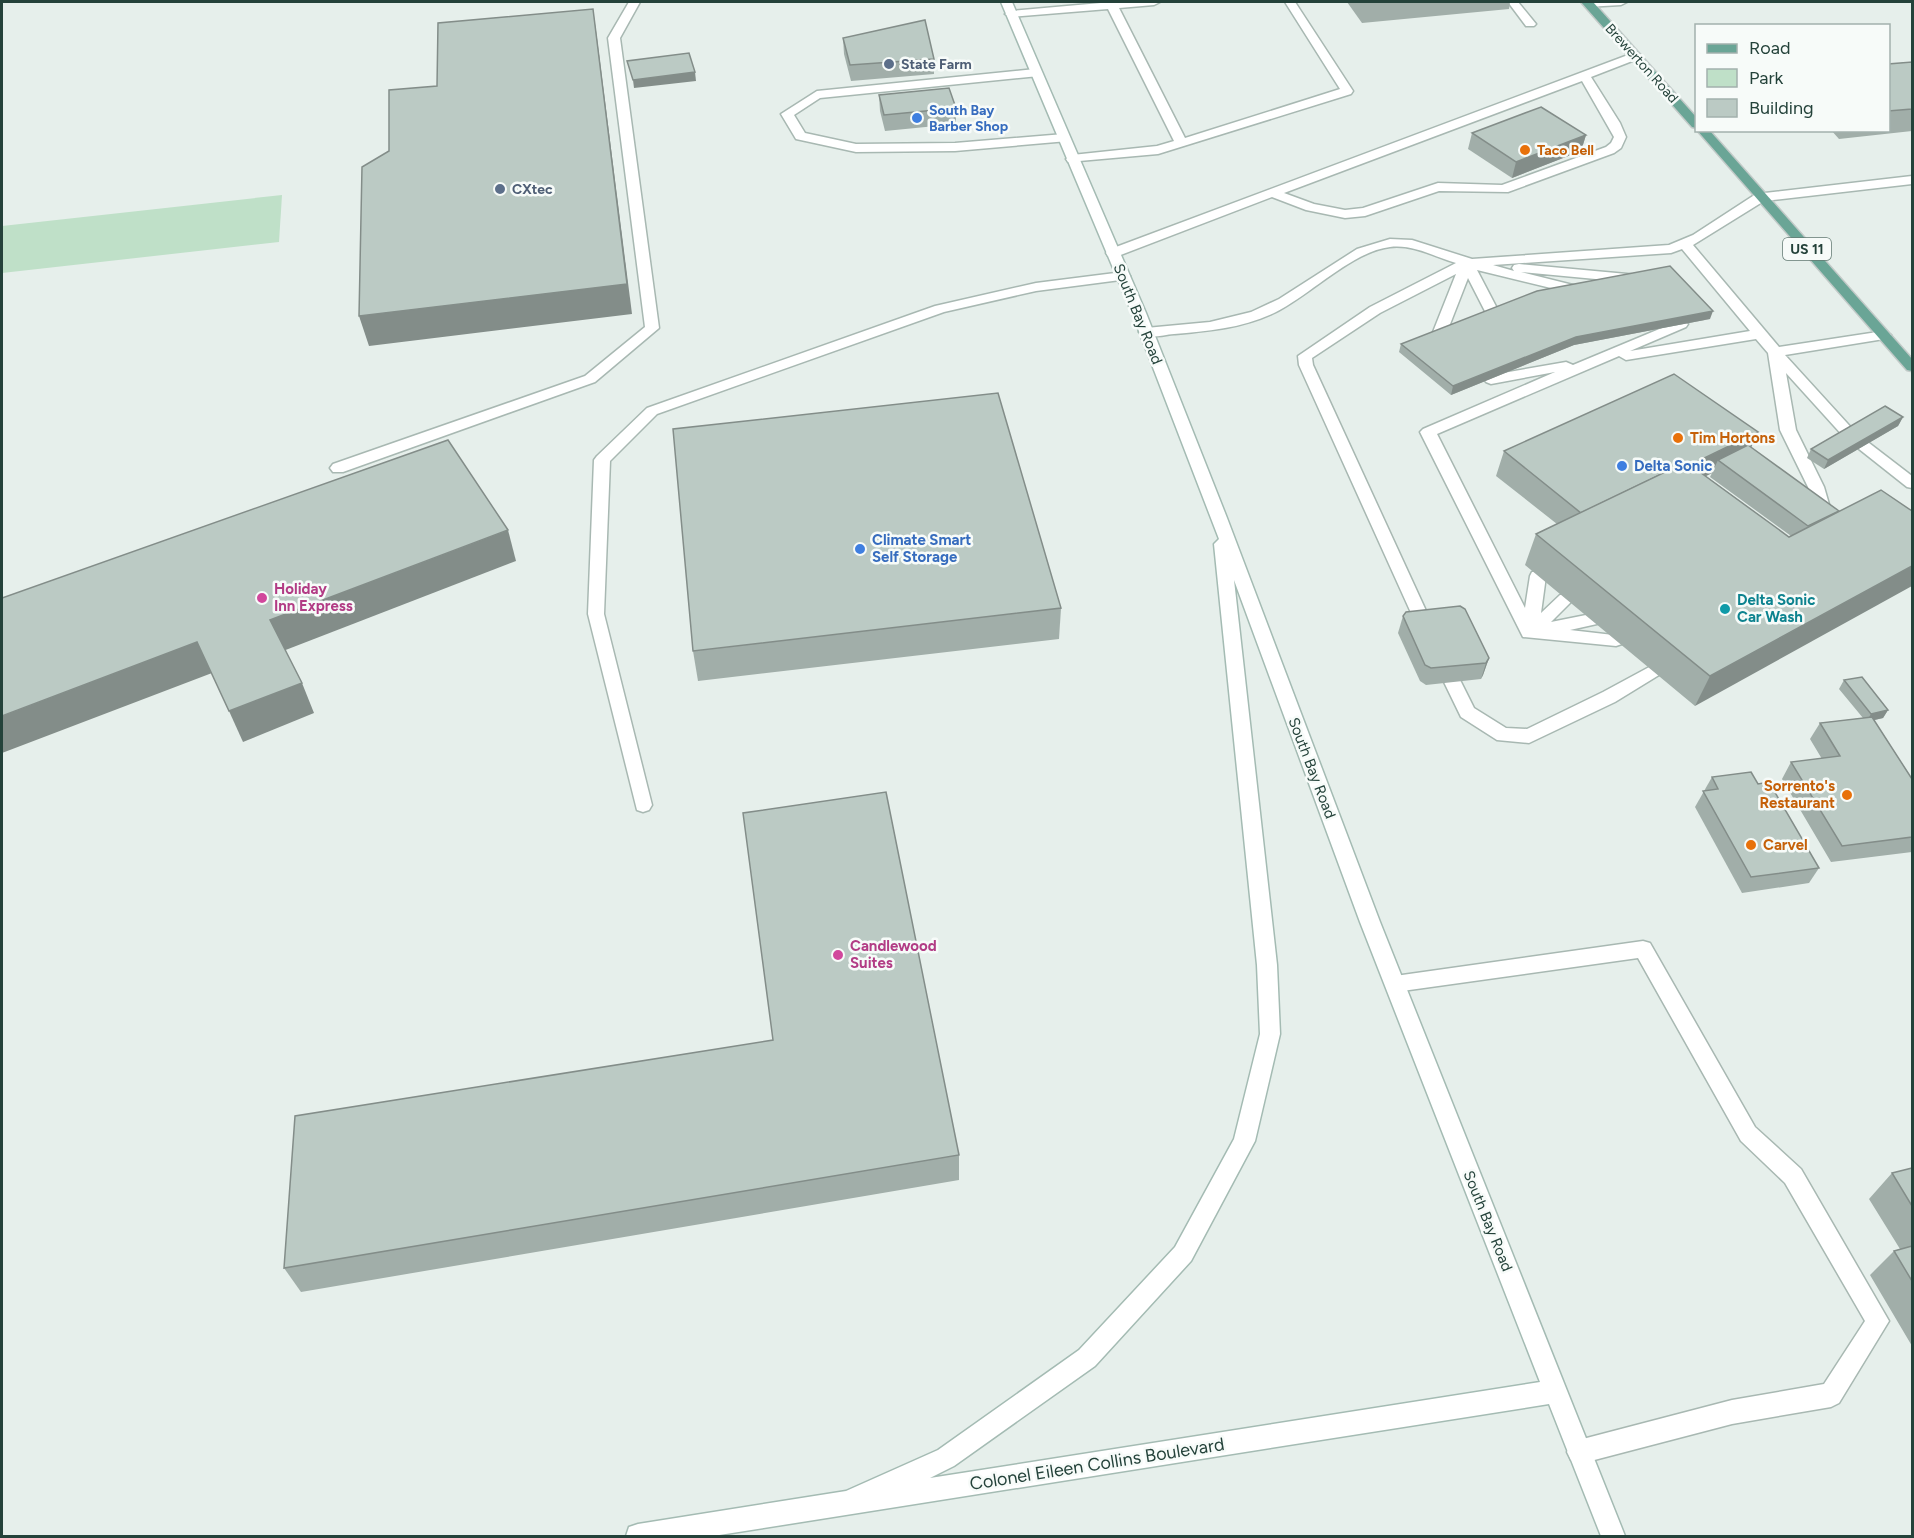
<svg xmlns="http://www.w3.org/2000/svg" width="1914" height="1538" viewBox="0 0 1914 1538" font-family="Figtree,sans-serif">
<rect width="100%" height="100%" fill="#e6efeb"/>
<path fill="#bfe0c8" d="M282,195L279,242L2,273V226Z"/>
<g fill="none" stroke-linecap="round" stroke-linejoin="round">
<defs>
<g id="service">
<path d="M629,2H640L620,38L659,328L595,382L343,472H333L330,468L333,464L585,376L645,327L608,38Z"/>
<path d="M1112,2H1160L1154,5L1119,8L1185,138L1340,89L1285,2H1295L1353,91L1351,94L1158,154L1068,162L1066,159L1072,155L1157,146L1174,141L1108,9L1011,17L1005,14L1011,11Z"/>
<path d="M1508,2H1518L1536,24L1534,26H1526Z"/>
<path d="M1591,2H1627L1621,5L1586,7V3Z"/>
<path d="M1636,52L1642,56L1640,58L1591,77L1620,123L1626,137L1621,148L1614,153L1508,192L1439,191L1365,216L1345,218L1306,210L1272,197L1118,256H1108L1106,253L1108,250ZM1582,81L1614,137L1611,143L1606,147L1502,185L1438,183L1363,208L1345,210L1314,204L1284,193Z"/>
<path d="M1035,69L1041,73L1039,76L820,98L794,115L805,133L856,144L955,143L1064,134L1068,135L1070,138L1068,141L955,151L856,152L796,139L781,114L817,91Z"/>
<path d="M1912,176V184L1764,201L1693,245L1779,347L1884,331L1891,335L1884,339L1785,355L1857,434L1854,437H1844L1786,373L1796,430L1824,487L1833,518L1831,522H1819L1817,518L1808,487L1780,430L1768,353L1756,339L1626,360L1619,356L1437,434L1525,608L1530,576L1532,572H1544L1546,576L1541,613L1560,595H1572L1574,599L1551,622L1591,614L1597,616L1599,620L1597,624L1570,630L1622,636L1624,640L1622,644L1616,646L1523,637L1420,432L1423,429L1555,372L1491,384L1486,382L1484,379L1486,376L1566,362L1573,365L1681,320L1688,324L1686,327L1630,351L1750,331L1682,249L1671,253L1493,265L1514,271L1512,268L1514,265L1519,264L1638,275L1645,279L1638,283L1521,272L1585,288L1587,291L1585,294L1580,295L1477,270L1501,316L1499,319H1489L1468,278L1445,337L1443,340H1433L1431,337L1456,274L1380,313L1312,358L1313,365L1433,626L1431,630H1419L1417,626L1299,365L1298,356L1370,307L1456,263C1435,257 1413,244 1390,247C1353,251 1310,295 1276,312C1244,328 1208,331 1174,334C1163,335 1146,340 1139,332L1146,328L1210,322L1251,312L1279,299L1357,249L1390,239L1412,240L1472,259L1669,245L1693,235L1756,194Z"/>
<path d="M1123,272L1130,276L1128,279L1036,291L944,312L657,414L610,461L604,614L652,805L649,810L643,812L637,810L588,614L594,460L597,456L647,408L935,306L1036,283Z"/>
<path d="M1864,441L1869,443L1912,476V488L1907,487L1859,449L1856,446L1859,443Z"/>
<path d="M1653,665L1659,667L1662,671L1659,675L1615,702L1529,743L1497,740L1461,717L1444,682L1447,678L1453,676L1459,678L1474,708L1506,728L1527,729L1603,692Z"/>
<path d="M1643,941L1650,943L1755,1127L1801,1169L1889,1321L1839,1403L1831,1407L1732,1424L1579,1464L1571,1460L1567,1452L1571,1444L1579,1440L1732,1400L1824,1384L1865,1321L1785,1183L1741,1141L1638,958L1395,992L1388,990L1385,984L1388,978L1395,976Z"/>
</g>
<path id="secondary" d="M1001,2H1012L1146,313L1227,518L1380,922L1625,1536H1601L1549,1404L713,1536H626L629,1527L638,1524L846,1491L938,1450L1079,1350L1175,1247L1234,1139L1260,1034L1257,965L1214,544L1219,539L1132,313ZM1234,580L1360,922L1540,1382L930,1478L954,1466L1095,1366L1191,1261L1255,1141L1280,1034L1277,965Z"/>
<g id="primary">
<path d="M1581,2H1593L1696,117V128L1692,127Z"/>
<path d="M1696,129L1709,130L1912,359V371L1907,370Z"/>
</g>
</defs>
<use href="#service" stroke="#a8b8b2" stroke-width="3"/>
<use href="#secondary" stroke="#a4bbb3" stroke-width="3"/>
<use href="#primary" stroke="#c2cac8" stroke-width="3"/>
<use href="#service" fill="#fff" fill-rule="evenodd"/>
<use href="#secondary" fill="#fff" fill-rule="evenodd"/>
<use href="#primary" fill="#6aa596" fill-rule="evenodd"/>
</g>
<g fill="#a1aea9" fill-rule="evenodd">
<path d="M1347,2H1510L1509,9L1362,23Z"/>
<path d="M843,38L934,59V74L851,81L844,54Z"/>
<path d="M1912,62V131L1839,139L1831,130H1888V64Z"/>
<path d="M879,95L956,108V124L885,131L880,111Z"/>
<path d="M1472,133L1586,135L1581,151L1512,178L1468,149Z"/>
<path d="M1710,319L1574,345L1451,395L1399,352L1401,344Z"/>
<path d="M1903,417L1898,426L1824,469L1807,458L1811,449Z"/>
<path d="M1758,432L1751,448L1839,511L1695,706L1525,565L1536,534L1557,524L1496,476L1504,451ZM1712,473L1710,477L1791,536L1789,537L1706,476Z"/>
<path d="M1061,608L1059,639L698,681L693,651Z"/>
<path d="M1403,616L1489,658L1483,675L1481,679L1426,685L1420,681L1398,633Z"/>
<path d="M1844,680L1888,710L1883,718L1874,720L1912,779V852L1831,862L1782,779L1791,762L1822,759L1810,739L1820,723L1863,718L1839,689Z"/>
<path d="M1712,777L1819,868L1809,883L1742,893L1695,807Z"/>
<path d="M773,1040L959,1155V1180L301,1292L284,1268Z"/>
<path d="M1912,1168V1346L1870,1275L1894,1251L1900,1249L1869,1199L1892,1173Z"/>
</g>
<g fill="#838d89">
<path d="M593,9L597,38L632,314L369,346L359,316Z"/>
<path d="M695,72L696,81L634,88L633,80Z"/>
<path d="M1586,135L1581,151L1512,178L1516,162Z"/>
<path d="M1713,311L1710,319L1574,345L1451,395L1453,386L1576,337Z"/>
<path d="M1903,417L1898,426L1824,469L1828,460Z"/>
<path d="M1758,432L1747,456L1718,460L1712,473L1576,540L1585,516Z"/>
<path d="M508,530L516,561L283,651L270,620Z"/>
<path d="M1912,566V586L1695,706L1710,676Z"/>
<path d="M197,642L212,673L2,753V716Z"/>
<path d="M1489,658L1483,675L1481,679L1486,663Z"/>
<path d="M302,683L314,713L243,742L229,711Z"/>
<path d="M1888,710L1883,718L1866,722L1871,714Z"/>
</g>
<g fill="#bbcac4" stroke="#838d89" stroke-width="1.5">
<path d="M593,9L627,284L359,316L362,167L389,151V90L437,86L438,23Z"/>
<path d="M925,20L934,59L850,65L843,38Z"/>
<path d="M689,53L695,72L633,80L627,61Z"/>
<path d="M1912,62V109L1888,111V64Z"/>
<path d="M949,88L956,108L884,115L879,95Z"/>
<path d="M1541,107L1586,135L1516,162L1472,133Z"/>
<path d="M1670,266L1713,311L1576,337L1453,386L1401,344L1537,291Z"/>
<path d="M1674,374L1758,432L1690,465L1686,462L1581,513L1504,451Z"/>
<path d="M998,393L1061,608L693,651L673,429Z"/>
<path d="M1885,406L1903,417L1828,460L1811,449Z"/>
<path d="M448,440L508,530L270,620L302,683L229,711L197,642L2,716V598Z"/>
<path d="M1748,445L1839,511L1808,526L1718,460Z"/>
<path d="M1686,462L1789,537L1881,490L1912,511V566L1710,676L1536,534Z"/>
<path d="M1460,606L1465,609L1489,658L1486,663L1431,668L1425,665L1403,616L1406,612Z"/>
<path d="M1862,677L1888,710L1871,714L1844,680Z"/>
<path d="M1872,717L1912,779V837L1842,846L1791,762L1840,756L1820,723Z"/>
<path d="M1751,772L1758,784L1769,782L1819,868L1751,877L1703,791L1718,789L1712,777Z"/>
<path d="M886,792L959,1155L284,1268L295,1116L773,1040L743,813Z"/>
<path d="M1912,1168V1206L1892,1173Z"/>
<path d="M1912,1246V1281L1894,1251Z"/>
</g>
<g fill="#5c6f8a" stroke="#f7fbf9" stroke-width="2">
<circle cx="889" cy="64" r="6"/>
<circle cx="500" cy="189" r="6"/>
</g>
<g fill="#3f7fe0" stroke="#f7fbf9" stroke-width="2">
<circle cx="917" cy="118" r="6"/>
<circle cx="1622" cy="466" r="6"/>
<circle cx="860" cy="549" r="6"/>
</g>
<g fill="#e8710a" stroke="#f7fbf9" stroke-width="2">
<circle cx="1525" cy="150" r="6"/>
<circle cx="1678" cy="438" r="6"/>
<circle cx="1847" cy="795" r="6"/>
<circle cx="1751" cy="845" r="6"/>
</g>
<g fill="#d1479c" stroke="#f7fbf9" stroke-width="2">
<circle cx="262" cy="598" r="6"/>
<circle cx="838" cy="955" r="6"/>
</g>
<circle fill="#0f9aa8" stroke="#f7fbf9" stroke-width="2" cx="1725" cy="609" r="6"/>
<g text-anchor="middle" stroke-width="5" stroke-linejoin="round" paint-order="stroke">
<g font-size="14" fill="#24423a" stroke="#f7fbf9">
<text transform="translate(1642 63) rotate(48)" y="5">Brewerton Road</text>
</g>
<g font-size="14" font-weight="bold" fill="#4e5e75" stroke="#f7fbf9" text-anchor="start">
<text x="901" y="69">State Farm</text>
<text x="512" y="194">CXtec</text>
</g>
<g font-size="14" font-weight="bold" fill="#366cbe" stroke="#f7fbf9" text-anchor="start">
<text x="929" y="115">South Bay<tspan x="929" dy="16">Barber Shop</tspan></text>
</g>
<g font-size="14" font-weight="bold" fill="#c56008" stroke="#f7fbf9" text-anchor="start">
<text x="1537" y="155">Taco Bell</text>
</g>
<rect fill="#f7fbf9" stroke="#637a73" stroke-width="1.5" x="1783" y="238" width="48" height="22" rx="4.5"/>
<g font-size="14" font-weight="bold" fill="#24423a">
<text x="1807" y="254">US 11</text>
</g>
<g font-size="15" fill="#24423a" stroke="#f7fbf9">
<text transform="translate(1138 314) rotate(68)" y="5">South Bay Road</text>
<text transform="translate(1312 768) rotate(69)" y="5">South Bay Road</text>
<text transform="translate(1488 1221) rotate(68)" y="5">South Bay Road</text>
</g>
<g font-size="15" font-weight="bold" fill="#c56008" stroke="#f7fbf9" text-anchor="start">
<text x="1690" y="443">Tim Hortons</text>
<text x="1835" y="791" text-anchor="end">Sorrento's<tspan x="1835" dy="17">Restaurant</tspan></text>
<text x="1763" y="850">Carvel</text>
</g>
<g font-size="15" font-weight="bold" fill="#366cbe" stroke="#f7fbf9" text-anchor="start">
<text x="1634" y="471">Delta Sonic</text>
<text x="872" y="545">Climate Smart<tspan x="872" dy="17">Self Storage</tspan></text>
</g>
<g font-size="15" font-weight="bold" fill="#b23c85" stroke="#f7fbf9" text-anchor="start">
<text x="274" y="594">Holiday<tspan x="274" dy="17">Inn Express</tspan></text>
<text x="850" y="951">Candlewood<tspan x="850" dy="17">Suites</tspan></text>
</g>
<g font-size="15" font-weight="bold" fill="#0d838f" stroke="#f7fbf9" text-anchor="start">
<text x="1737" y="605">Delta Sonic<tspan x="1737" dy="17">Car Wash</tspan></text>
</g>
<g font-size="18" fill="#24423a" stroke="#f7fbf9">
<text transform="translate(1097 1464) rotate(-9)" y="6">Colonel Eileen Collins Boulevard</text>
</g>
</g>
<rect width="1914" height="1538" fill="none" stroke="#24423a" stroke-width="6"/>
<rect x="1695" y="24" width="195" height="108" fill="#f7fbf9" stroke="#a3b1ad" stroke-width="1.5"/>
<rect x="1707" y="44" width="30" height="9" fill="#6aa596" stroke="#a3b1ad" stroke-width="1.5"/>
<text x="1749" y="54" font-size="18" fill="#24423a">Road</text>
<rect x="1707" y="69" width="30" height="18" fill="#bfe0c8" stroke="#a3b1ad" stroke-width="1.5"/>
<text x="1749" y="84" font-size="18" fill="#24423a">Park</text>
<rect x="1707" y="99" width="30" height="18" fill="#bbcac4" stroke="#a3b1ad" stroke-width="1.5"/>
<text x="1749" y="114" font-size="18" fill="#24423a">Building</text>
</svg>
